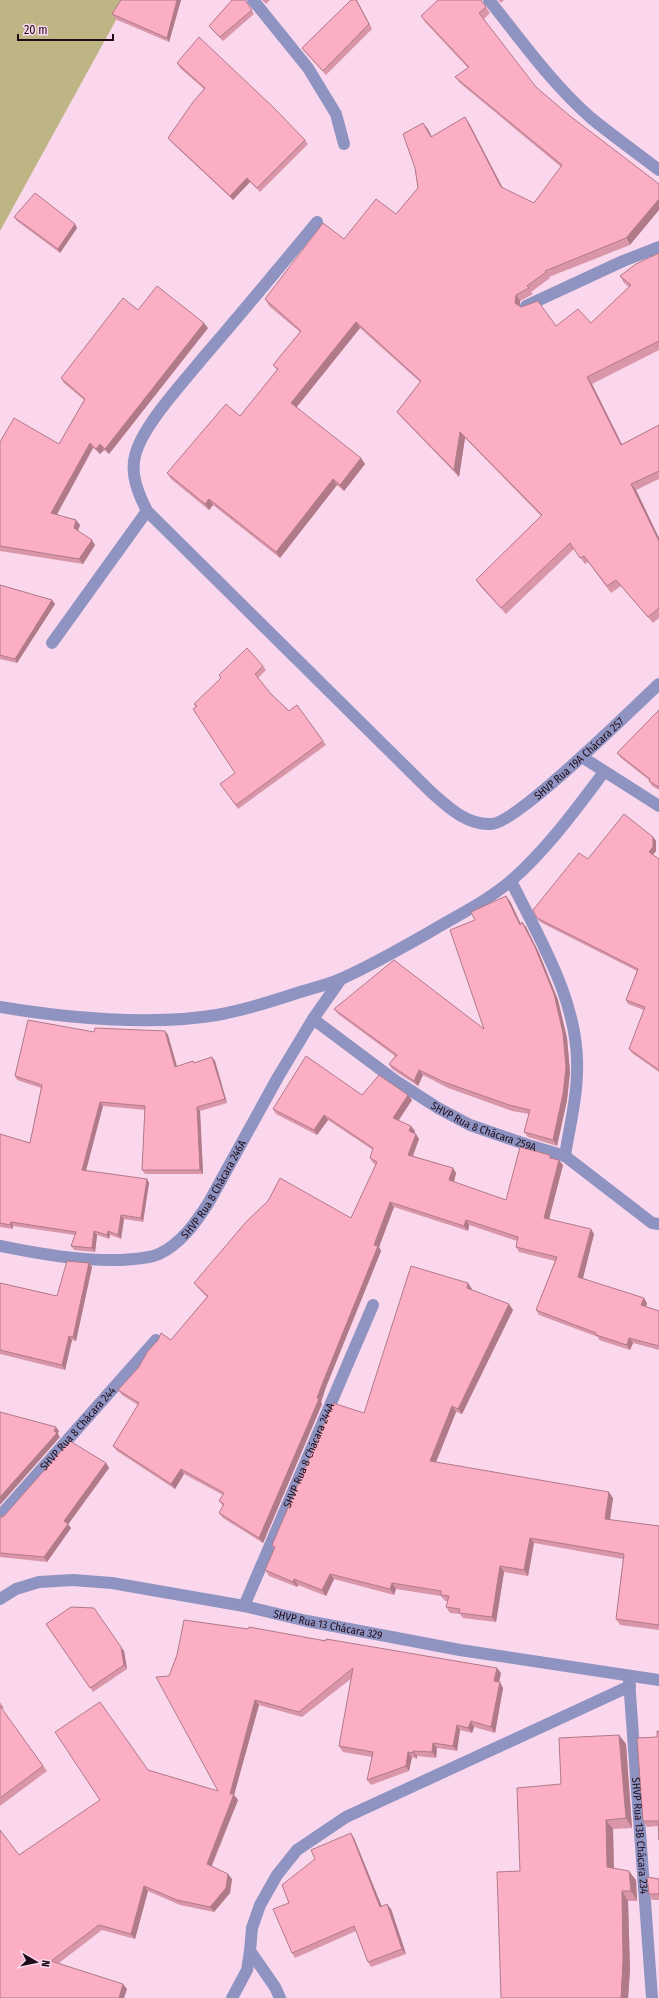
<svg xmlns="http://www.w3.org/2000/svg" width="659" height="1998" viewBox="0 0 659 1998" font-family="'Fira Sans Condensed',sans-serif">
<rect width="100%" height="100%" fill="#fad7ec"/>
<path fill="#bdb684" d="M0,0H127L0,231Z"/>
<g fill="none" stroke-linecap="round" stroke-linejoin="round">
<g stroke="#8f93c2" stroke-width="12">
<path d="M253,0L308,68L336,114L344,144"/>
<path d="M489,0C521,40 552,84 591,118C613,136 637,153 659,170"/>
<path id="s1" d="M317,222C279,268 241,314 202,359C182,384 142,426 135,456C130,475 139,495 147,511L431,792C448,807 466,825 491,824C517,824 634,707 659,684"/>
<path d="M526,306L623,261L659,247"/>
<path d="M52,643L147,511"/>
<path d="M582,757L659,806"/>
<path d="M511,881C540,940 580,1004 577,1072C577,1100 569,1128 565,1156"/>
<path d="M0,1007C65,1018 152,1026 217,1015C244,1010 270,1002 297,993C312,988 328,985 343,978C372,965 400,949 428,933C456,916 488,901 513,879C548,848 576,809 604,772"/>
<path id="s2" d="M313,1019L396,1081L438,1108L470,1125L528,1145L565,1156L652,1223L659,1224"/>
<path id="s3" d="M0,1246C40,1254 79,1261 121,1260C133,1259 148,1259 159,1254C181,1244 197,1221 209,1202L278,1077L313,1019L341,979"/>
<path id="s4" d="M0,1516L156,1340"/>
<path id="s5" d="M0,1599L16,1589L39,1582L73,1580L112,1583L244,1606L307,1621L460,1650L659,1680"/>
<path id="s6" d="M244,1606L373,1305"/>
<path id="s7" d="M629,1680L652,1998"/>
<path d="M250,1951L275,1987L280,1998"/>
<path d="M232,1998L247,1970L250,1951L252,1928L260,1905L277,1875L297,1850L346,1817L630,1686"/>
</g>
</g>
<g fill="#d996a9">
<path d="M121,0H181L169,42L115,19L112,14Z"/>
<path d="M262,0H270L266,4Z"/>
<path d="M351,0H357L372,29L326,75L305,52L302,48Z"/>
<path d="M498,0H504L501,3Z"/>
<path d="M246,1L254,14L223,41L212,30L209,26Z"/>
<path d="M482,1L490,13L484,19L630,245L549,277L550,278L531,292L533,294L520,301V306L556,326L591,323L629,287L624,283L620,276L659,253V350L592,384L622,444L659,425V479L636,490L659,538V618L653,623L621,586L611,593L588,562L585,564L574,549L506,614L480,586L476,580L541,516L465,438L459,477L402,418L397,412L420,382L360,328L296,408L365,464L344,491L337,485L280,558L213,505L209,510L171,479L167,473L240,416L277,370L273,365L300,332L269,306L265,299L344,239L396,214L418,188L423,123L432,137L469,123L503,188L534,203L561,167L460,83L455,77L468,68L425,22L421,16Z"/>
<path d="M177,63L305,140L308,144L260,192L250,182L233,200L171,142L168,138L204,89L180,68Z"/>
<path d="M14,217L75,224L77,228L60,253L17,221Z"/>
<path d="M138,310L208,328L109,454L104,450L100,454L93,448L57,514L80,525L78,531L95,545L83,564L0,551V442L59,444L84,400L64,383L61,378Z"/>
<path d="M0,585L52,600L55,604L17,663L0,659Z"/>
<path d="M263,666L266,670L258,678L271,694L289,711L297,705L326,745L238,809L220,784L235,773L194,704Z"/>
<path d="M659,710V790L652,786L649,781V780L621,758L617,753Z"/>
<path d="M653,837L656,841V851L653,855L659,859V1072L632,1053L629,1049L644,1010L628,1004L626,1000L637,971L540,922L537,918L588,859Z"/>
<path d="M510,901L521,924L526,927L539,953L558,1000L567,1038L570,1072L567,1100L557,1146L528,1137L524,1132L529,1114L512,1111L448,1088L423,1075L418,1086L392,1069L389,1064L395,1056L338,1014L334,1009L484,1029L475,920Z"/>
<path d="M165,1031L168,1035L177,1066L195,1063L212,1057L215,1061L227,1103L200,1111L203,1174H145L142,1170L145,1110L103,1106L86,1171L147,1179L149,1183L143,1222L124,1219L121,1239L110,1235L109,1239L97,1235L95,1252L74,1250L71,1246L75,1235L13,1226V1229L0,1227V1134L30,1143L41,1088L17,1080L15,1076L94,1032Z"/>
<path d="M362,1095L412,1100L398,1120L415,1131L414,1133L419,1139L413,1156L453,1168L456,1173L454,1182L506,1200L552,1159L563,1165L549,1219L594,1234L583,1278L647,1303L646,1306L659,1311V1350L633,1343L630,1350L599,1340L598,1337L539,1315L536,1310L555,1261L519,1252L516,1247L517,1241L469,1225L468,1231L394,1207L379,1247L381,1251L326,1387L321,1402L322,1404L263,1543L223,1518L219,1513L223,1506L219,1501L223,1495L184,1474L175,1489L117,1451L113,1446L138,1405L122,1395L118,1390L171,1340L207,1297L198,1288L194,1283L351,1218L376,1165L373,1163L370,1158L373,1150L328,1120L317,1135L276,1114L273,1109Z"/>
<path d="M89,1263L92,1267L76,1341L72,1340L65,1370L0,1354V1283L57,1296Z"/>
<path d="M472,1289V1290L513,1310L462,1414L456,1412L436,1462L613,1498L610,1520L659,1526V1630L620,1625L616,1619L623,1559L534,1543L528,1576L504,1572L496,1622L463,1618L460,1614L450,1613L446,1607L448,1601H445L441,1596L396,1589L394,1595L334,1579L326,1596L298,1585L297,1587L269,1576L265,1570L274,1549L272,1545L364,1413Z"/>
<path d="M106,1463L109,1468L68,1524L71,1528L47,1562L0,1557V1517Z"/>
<path d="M46,1624L124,1651L127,1669L93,1692Z"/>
<path d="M177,1655L501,1673L499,1682L503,1688L495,1733L474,1727L472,1733L460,1730L457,1751L437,1748L436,1758L417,1756V1759L412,1757L409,1771L371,1785L367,1780L372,1757L343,1752L339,1746L352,1678L302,1717L259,1705L234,1795L238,1800L212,1866L232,1879L230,1893L214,1912L180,1905L148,1891L135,1939L102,1930L59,1963L127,1989L0,1998L19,1855L148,1770L218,1791L169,1676Z"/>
<path d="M0,1702L4,1708L2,1709L47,1771L0,1806Z"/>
<path d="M619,1735L626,1744L632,1828L613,1829L614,1868L636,1880L637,1901H628L630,1970L628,1998H501L520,1871L561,1784Z"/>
<path d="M657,1737L658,1826L647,1827L643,1821Z"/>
<path d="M354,1838L382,1907L391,1909L406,1954L371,1967L368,1962L356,1931L295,1958L292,1953L289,1903Z"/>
<path d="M659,1879V1900H652L649,1894Z"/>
</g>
<g fill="#b07a89">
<path d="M177,0H181L169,42L167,38Z"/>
<path d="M356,0L357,1L372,29L369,24Z"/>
<path d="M465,117L469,123L505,193L501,187Z"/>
<path d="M423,123L428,129L435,143L431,137Z"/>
<path d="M247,178L250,182L233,200L230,196Z"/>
<path d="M659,199V210L630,245L626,238Z"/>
<path d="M75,224L77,228L60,253L58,249Z"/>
<path d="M516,295L520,301L519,309L515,303Z"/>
<path d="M356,322L360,328L295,409L291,403Z"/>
<path d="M204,323L208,328L109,454L105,449Z"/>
<path d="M587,377L592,384L625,451L621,445Z"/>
<path d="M460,432L465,438L459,477L454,470Z"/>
<path d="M90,443L93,448L55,518L51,513Z"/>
<path d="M100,444L104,450L100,454L96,449Z"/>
<path d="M361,458L365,464L344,491L340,485Z"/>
<path d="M333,479L337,485L280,558L276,552Z"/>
<path d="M631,484L636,490L659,538V541Z"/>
<path d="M209,499L213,505L209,510L205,504Z"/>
<path d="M76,520L80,525L77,533L74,528Z"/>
<path d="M92,540L95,545L83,564L79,559Z"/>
<path d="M52,600L55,604L17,663L15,659Z"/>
<path d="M653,837L656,841V851L651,856L649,852Z"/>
<path d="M506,896L510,901L524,931L520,925Z"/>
<path d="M522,922L526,927L539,953L558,1000L567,1038L570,1072L567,1100L557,1146L553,1140Z"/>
<path d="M165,1031L168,1035L178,1071L175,1067Z"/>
<path d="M212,1057L215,1061L227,1103L225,1099Z"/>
<path d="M419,1070L423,1075L418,1086L414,1081Z"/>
<path d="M408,1095L412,1100L397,1123L393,1118Z"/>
<path d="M100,1102L103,1106L85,1174L82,1170Z"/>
<path d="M197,1107L200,1111L203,1174L200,1170Z"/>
<path d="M324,1115L328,1120L317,1135L314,1130Z"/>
<path d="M411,1126L415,1131L413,1136L409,1131Z"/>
<path d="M416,1134L419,1139L411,1160L408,1155Z"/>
<path d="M559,1160L563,1165L548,1223L544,1218Z"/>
<path d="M453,1168L456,1173L453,1185L449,1180Z"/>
<path d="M147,1179L149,1183L143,1222L141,1218Z"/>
<path d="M390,1202L394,1207L379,1247L381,1251L326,1387L321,1402L322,1404L263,1543L259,1538L317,1398L323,1382Z"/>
<path d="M121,1215L124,1219L121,1239L118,1235Z"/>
<path d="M466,1220L469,1225L468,1231L464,1226Z"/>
<path d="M11,1222L13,1226V1229L10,1225Z"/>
<path d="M591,1229L594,1234L582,1282L578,1277Z"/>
<path d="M94,1231L97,1235L95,1252L92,1248Z"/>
<path d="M108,1231L110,1235L109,1239L107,1235Z"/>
<path d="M89,1263L92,1267L76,1341L73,1337Z"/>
<path d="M468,1283L472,1289L471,1294L467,1288Z"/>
<path d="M644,1298L647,1303L645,1310L641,1305Z"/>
<path d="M509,1304L513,1310L462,1414L458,1409Z"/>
<path d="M69,1336L72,1340L65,1370L62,1365Z"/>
<path d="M629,1338L633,1343L630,1350L627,1345Z"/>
<path d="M452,1406L456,1412L434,1467L430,1461Z"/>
<path d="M56,1427L59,1431L58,1434L60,1437L0,1505V1497L54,1431Z"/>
<path d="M106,1463L109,1468L67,1526L64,1521Z"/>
<path d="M181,1469L184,1474L175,1489L171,1484Z"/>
<path d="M609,1492L613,1498L609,1525L605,1519Z"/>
<path d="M68,1524L71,1528L47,1562L44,1557Z"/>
<path d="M530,1538L534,1543L528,1576L524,1570Z"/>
<path d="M500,1566L504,1572L496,1622L492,1617Z"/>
<path d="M330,1574L334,1579L326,1596L322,1590Z"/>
<path d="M294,1579L298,1585L297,1587L293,1582Z"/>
<path d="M392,1583L396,1589L394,1595L390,1589Z"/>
<path d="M121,1647L124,1651L127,1669L124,1665Z"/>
<path d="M497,1668L501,1673L498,1686L494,1681Z"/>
<path d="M500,1682L503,1688L495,1733L491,1727Z"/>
<path d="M255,1700L259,1705L234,1795L238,1800L210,1869L207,1864L230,1794Z"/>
<path d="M471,1721L474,1727L472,1733L468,1728Z"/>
<path d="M457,1725L460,1730L457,1751L453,1746Z"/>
<path d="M619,1735L626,1744L632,1828L626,1818Z"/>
<path d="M433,1743L437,1748L436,1758L432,1752Z"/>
<path d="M413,1751L417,1756V1759L413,1753Z"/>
<path d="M408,1752L412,1757L409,1771L406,1766Z"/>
<path d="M606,1820L613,1829L614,1877L607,1867Z"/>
<path d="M351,1833L354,1838L384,1912L380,1907Z"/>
<path d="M629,1871L636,1880L637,1901L631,1891Z"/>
<path d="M228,1874L232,1879L230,1893L214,1912L210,1907Z"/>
<path d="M144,1886L148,1891L135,1939L131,1934Z"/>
<path d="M622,1891L628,1901L630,1970L628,1998H621Z"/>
<path d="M387,1904L391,1909L406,1954L402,1949Z"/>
<path d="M123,1984L127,1989L124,1998H119Z"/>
</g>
<g fill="#fcaec4" stroke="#b07a89">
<path d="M121,0H177L167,38L112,14Z"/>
<path d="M232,0H245L252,10L220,37L209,26Z"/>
<path d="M351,0H356L369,24L323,71L302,48Z"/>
<path d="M438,0H481L486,7L479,13L536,87L570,116L659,184V199L626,238L545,271L546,272L527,286L529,288L516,295L515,303L521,307L538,301L556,326L578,309L591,323L631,285L620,276L636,264L659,253V341L587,377L621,445L659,425V471L631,484L659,541V608L648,617L616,580L607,586L584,556L580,558L570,543L501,608L476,580L542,515L460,432L454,470L397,412L421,381L356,322L291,403L361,458L340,485L333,479L276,552L209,499L205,504L167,473L226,404L240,416L278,369L273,365L301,331L265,299L323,223L344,239L376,199L396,214L418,188L415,168L403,134L423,123L431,137L465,117L501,187L534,203L562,165L455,77L469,67L421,16Z"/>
<path d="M199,37L274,108L305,140L257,188L247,178L230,196L168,138L193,102L205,88L177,63Z"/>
<path d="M35,193L75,224L58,249L14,217Z"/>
<path d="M157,286L204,323L105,449L100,444L96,449L90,443L51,513L76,520L74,528L92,540L79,559L0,546V442L14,418L59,444L85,399L61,378L123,298L138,310Z"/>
<path d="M0,585L52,600L15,659L0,655Z"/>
<path d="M247,648L263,666L255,674L271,694L289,711L297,705L323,741L236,805L220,784L235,773L193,709L197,706L194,704L221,678L219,675Z"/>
<path d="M659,710V787L649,781L650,779L617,753Z"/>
<path d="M624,814L653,837V847L649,852L659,859V1070L629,1049L645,1007L626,1000L638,969L537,918L533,910L579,853L588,859Z"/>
<path d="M506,896L520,925L522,922L535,947L554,994L563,1033L566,1067L563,1094L553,1140L524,1132L530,1110L509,1105L444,1082L419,1070L414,1081L389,1064L397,1055L334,1009L394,960L484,1029L450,930L475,920L471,912Z"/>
<path d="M28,1020L94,1032L95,1028L165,1031L175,1067L193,1061L194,1063L212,1057L225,1099L197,1107L200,1170H142L145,1106L100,1102L82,1170L147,1179L141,1218L121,1215L118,1235L108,1231L107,1235L94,1231L92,1248L71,1246L76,1232L11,1222L10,1225L0,1223V1134L30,1143L42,1085L15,1076Z"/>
<path d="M306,1056L362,1095L379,1075L408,1095L393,1118L411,1126L409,1131L416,1134L408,1155L453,1168L449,1180L506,1200L520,1147L550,1155V1158L559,1160L544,1218L591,1229L578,1277L644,1298L641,1305L659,1311V1346L629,1338L627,1345L596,1335V1333L536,1310L557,1257L516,1247L518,1237L466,1220L464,1226L390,1202L374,1245L378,1246L323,1382L317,1398L319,1399L259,1538L219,1513L224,1504L219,1501L224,1493L181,1469L171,1484L113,1446L139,1403L118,1390L138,1368L148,1351L158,1340L161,1333L171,1340L208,1296L194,1283L246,1222L268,1201L280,1178L351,1218L377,1162L370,1158L373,1148L324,1115L314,1130L273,1109Z"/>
<path d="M67,1261L89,1263L73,1337L69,1336L62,1365L0,1350V1283L57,1296Z"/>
<path d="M411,1266L468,1283L467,1288L509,1304L458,1409L452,1406L430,1461L609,1492L605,1519L659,1526V1625L616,1619L624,1554L530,1538L524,1570L500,1566L492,1617L459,1613L460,1609L446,1607L449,1596L441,1595V1591L392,1583L390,1589L330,1574L322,1590L294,1579L293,1582L265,1570L275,1547L272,1545L333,1403L364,1413Z"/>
<path d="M0,1412L56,1427L54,1431L57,1433L0,1497Z"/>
<path d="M70,1441L106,1463L64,1521L68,1524L44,1557L0,1553V1517H3Z"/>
<path d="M71,1607L94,1608L121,1647L124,1665L90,1688L46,1624Z"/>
<path d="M184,1620L248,1629L249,1627L326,1641V1639L497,1668L494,1681L500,1682L491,1727L471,1721L468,1728L457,1725L453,1746L433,1743L432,1752L413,1751V1753L408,1752L406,1766L367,1780L373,1752L339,1746L353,1668L299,1712L255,1700L230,1794H234L207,1864L228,1874L226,1888L210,1907L177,1900L144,1886L131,1934L99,1925L51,1961L123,1984L119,1998H0V1830L19,1855L100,1800L55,1732L100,1702L148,1770L218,1791L156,1677L169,1676L177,1655Z"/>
<path d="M0,1706L43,1766L0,1798Z"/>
<path d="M657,1731H659V1840L658,1821H643L637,1738L657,1737Z"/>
<path d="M619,1735L626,1818L606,1820L607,1867L629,1871L631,1891H622L623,1960L621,1998H501L497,1872L520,1871L517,1788L561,1784L559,1738Z"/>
<path d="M351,1833L380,1907L387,1904L402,1949L368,1962L354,1926L292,1953L273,1909L289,1903L282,1885L315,1859L311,1850Z"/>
<path d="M647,1877L659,1879V1894H649Z"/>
</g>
<g text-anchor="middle" stroke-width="3" stroke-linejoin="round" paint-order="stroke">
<g font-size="11" fill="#1f0b18" stroke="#fad7ec">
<text dy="4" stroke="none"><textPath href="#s1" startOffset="935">SHVP Rua 19A Chácara 257</textPath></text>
<text dy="4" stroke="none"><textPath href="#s2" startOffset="203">SHVP Rua 8 Chácara 259A</textPath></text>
<text dy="4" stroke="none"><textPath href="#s3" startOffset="247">SHVP Rua 8 Chácara 246A</textPath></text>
<text dy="4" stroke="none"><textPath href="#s4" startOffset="117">SHVP Rua 8 Chácara 244</textPath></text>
<text dy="4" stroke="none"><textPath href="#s6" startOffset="164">SHVP Rua 8 Chácara 244A</textPath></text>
<text dy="4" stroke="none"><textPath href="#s5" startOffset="336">SHVP Rua 13 Chácara 329</textPath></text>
<text dy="4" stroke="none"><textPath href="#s7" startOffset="156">SHVP Rua 13B Chácara 234</textPath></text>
</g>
</g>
<g transform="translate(36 1962) rotate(99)" stroke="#fad7ec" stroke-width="3" paint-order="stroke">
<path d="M0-3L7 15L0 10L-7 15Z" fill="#1f0b18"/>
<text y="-6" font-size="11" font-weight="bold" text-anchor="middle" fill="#1f0b18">N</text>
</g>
<path d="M18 34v6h95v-6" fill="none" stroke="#1f0b18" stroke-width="2"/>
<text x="24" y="34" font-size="12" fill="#1f0b18" stroke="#fad7ec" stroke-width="3" paint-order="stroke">20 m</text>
</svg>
